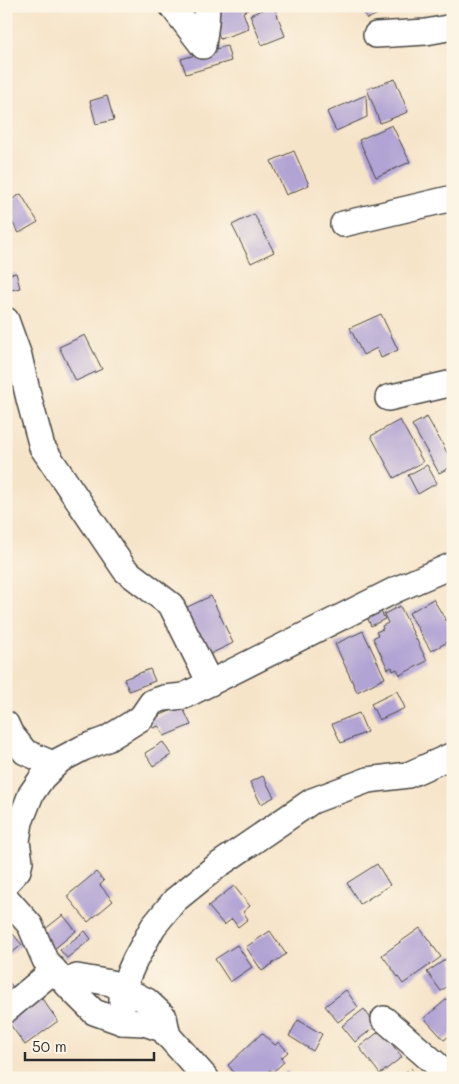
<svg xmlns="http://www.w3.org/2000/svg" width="459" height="1084" viewBox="0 0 459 1084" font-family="Mali,sans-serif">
<rect width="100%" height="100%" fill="#fcf5e5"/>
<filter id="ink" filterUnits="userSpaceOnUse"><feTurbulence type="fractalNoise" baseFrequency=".02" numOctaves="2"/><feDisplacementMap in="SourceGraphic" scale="10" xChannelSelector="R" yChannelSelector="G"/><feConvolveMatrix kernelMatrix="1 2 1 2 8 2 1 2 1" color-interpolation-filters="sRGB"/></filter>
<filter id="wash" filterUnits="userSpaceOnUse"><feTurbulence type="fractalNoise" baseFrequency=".0096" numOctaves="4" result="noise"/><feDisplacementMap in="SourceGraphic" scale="20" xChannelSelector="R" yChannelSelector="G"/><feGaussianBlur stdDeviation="1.12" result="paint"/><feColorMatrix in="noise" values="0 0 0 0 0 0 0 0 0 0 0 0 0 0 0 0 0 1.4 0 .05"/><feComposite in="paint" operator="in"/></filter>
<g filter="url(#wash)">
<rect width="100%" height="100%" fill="#f6e4c9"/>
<g id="blocks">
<g fill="#b1a3d4">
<path d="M211,6H256L243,12L249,29L220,39L209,7Z"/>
<path d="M272,6H274L285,36L262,45L250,15Z"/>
<path d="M361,6H382L384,11L367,19Z"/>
<path d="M227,46L231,61L186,74L181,59Z"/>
<path d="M395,79L408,112L380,123L367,89Z"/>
<path d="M366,95L367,117L336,131L327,112Z"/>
<path d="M107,96L114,120L96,124L90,101Z"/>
<path d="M392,125L410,162L376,177L359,140Z"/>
<path d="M294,151L309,185L286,195L271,161Z"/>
<path d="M21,194L38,222L19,233L6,213V203Z"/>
<path d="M254,214L274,252L251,263L232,225Z"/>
<path d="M16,273L20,288L6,291V275Z"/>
<path d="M381,314L398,350L381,358L377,348L363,355L350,328Z"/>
<path d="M85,335L102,369L76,381L59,347Z"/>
<path d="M427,417L453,463V466L439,473L412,425Z"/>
<path d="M400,420L423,462L394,478L371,436Z"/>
<path d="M427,465L437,483L418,494L408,475Z"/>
<path d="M211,596L233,643L206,656L183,609Z"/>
<path d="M433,599L453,632V639L431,651L409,613Z"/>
<path d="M400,606L427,661L400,675L397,669L393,671L392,667L388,669L373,638L378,635L376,632L383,629L382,626L388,623L384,614Z"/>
<path d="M379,608L385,619L371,626L366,615Z"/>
<path d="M363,631L385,678L357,692L335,644Z"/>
<path d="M150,669L155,681L129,691L124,679Z"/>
<path d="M397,691L405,708L379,720L371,704Z"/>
<path d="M182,706L191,725L164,736L159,726L153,728L149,720Z"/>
<path d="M359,713L367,732L341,743L332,724Z"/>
<path d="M163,742L171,755L153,766L145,753Z"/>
<path d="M263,776L274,797L261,804L250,782Z"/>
<path d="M377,864L390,885L360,904L347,883Z"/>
<path d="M96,872L104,881L100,885L113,901L88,922L67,896Z"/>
<path d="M234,886L250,906L243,912L248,919L238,927L232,919L224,925L208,906Z"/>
<path d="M63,915L76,931L53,950L40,933Z"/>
<path d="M420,928L441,957L403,984L382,955Z"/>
<path d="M85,931L91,939L67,958L60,950Z"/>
<path d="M270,931L286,954L262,971L246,947Z"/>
<path d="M13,934L22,945L6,957V939Z"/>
<path d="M237,945L252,967L230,982L215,959Z"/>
<path d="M452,955L453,956V982L441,991L427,972Z"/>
<path d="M6,979L17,992L6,1001Z"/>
<path d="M346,990L358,1007L338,1022L325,1006Z"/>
<path d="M453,994V1033L444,1040L424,1018Z"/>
<path d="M40,996L58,1021L25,1045L7,1020Z"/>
<path d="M364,1009L376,1026L355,1042L342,1026Z"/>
<path d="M298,1020L322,1034L313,1051L289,1036Z"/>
<path d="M381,1030L402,1057L380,1074L359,1047Z"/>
<path d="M262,1033L275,1045L279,1042L288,1052L281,1058L284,1062L273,1072L270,1070L262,1078H231L235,1074L228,1065Z"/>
<path d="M287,1071L292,1078H278Z"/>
</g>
</g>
</g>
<g filter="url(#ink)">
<use href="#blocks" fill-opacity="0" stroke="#494743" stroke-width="1"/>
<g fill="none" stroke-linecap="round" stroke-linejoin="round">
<defs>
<g id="minor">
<path d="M172,6L203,46L206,23L207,6"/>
<path d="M376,35L426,32L453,27"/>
<path d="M343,224L453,198"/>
<path d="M6,320L19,356L29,399L42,447L125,570L171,605L210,683"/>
<path d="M388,398L453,383"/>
<path d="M6,724L10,733L25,752L55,765"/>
<path d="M6,883L18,870L20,862L17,841L20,822L31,794L42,778L60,760L83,748L107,739L141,718L152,702L164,698L184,696L395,590L453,565"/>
<path d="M6,898L30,925L45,960L71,989L94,1012L122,1022L144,1023L162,1029L206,1078"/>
<path d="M65,982L77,977L111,983L147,1001L164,1017L168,1036"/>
<path d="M6,1010L54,970"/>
<path d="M384,1019L452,1078"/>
<path d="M122,1022V989L135,960L153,927L175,900L217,866L312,801L368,780L408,775L453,755"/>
</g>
</defs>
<use href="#minor" stroke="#494743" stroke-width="28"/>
<path stroke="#494743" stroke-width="3" stroke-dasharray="4 4" stroke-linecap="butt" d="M398,1078L412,1069"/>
<use href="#minor" stroke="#fff" stroke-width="25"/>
</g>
</g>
<rect width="459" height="1084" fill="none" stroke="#fcf5e5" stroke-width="25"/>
<path d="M25 1052v8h129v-8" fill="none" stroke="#2b2b2b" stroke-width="2.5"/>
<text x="32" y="1052" font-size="15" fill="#2b2b2b" stroke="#fcf5e5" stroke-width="4" paint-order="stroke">50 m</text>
</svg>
